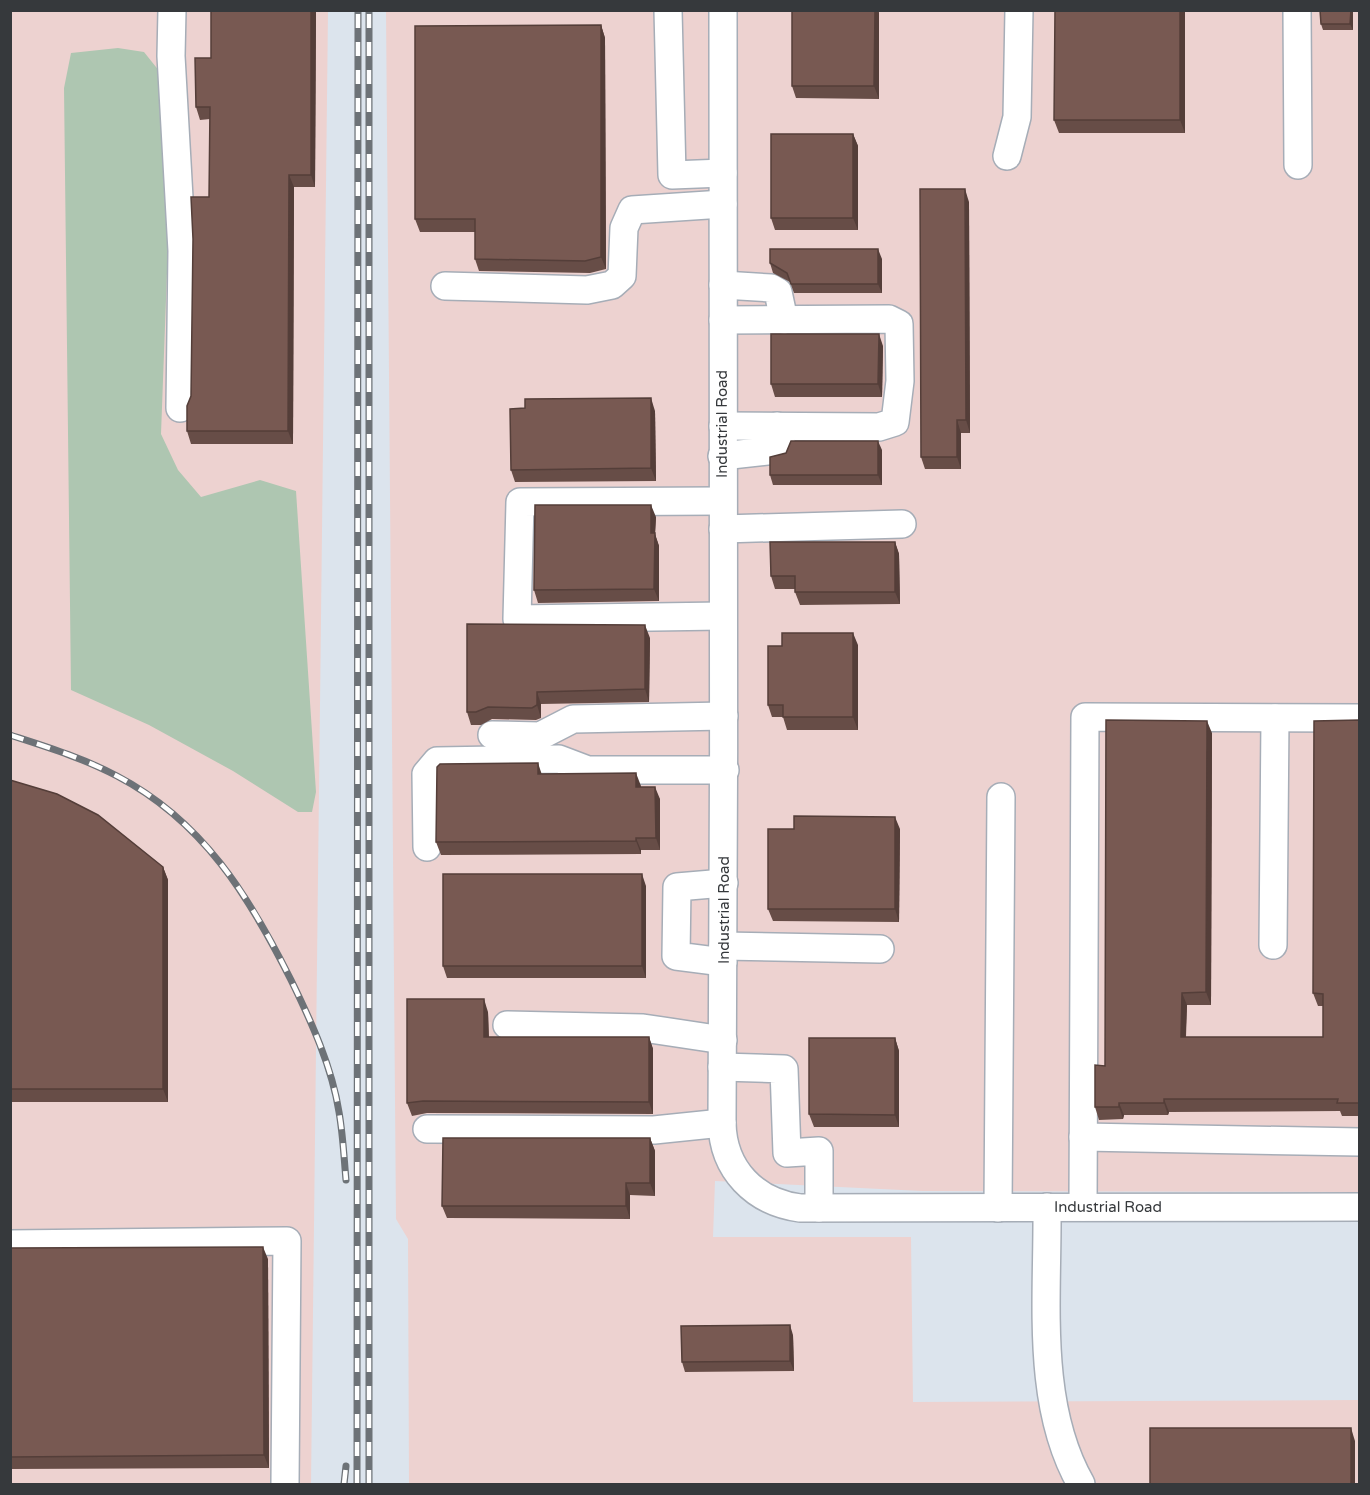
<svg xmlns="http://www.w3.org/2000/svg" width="1370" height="1495" viewBox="0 0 1370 1495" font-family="'Varela Round',sans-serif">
<rect width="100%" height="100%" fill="#dce4ed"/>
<g fill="#edd2d0">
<path d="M10,11H328L311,1484H11Z"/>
<path d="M386,11H1359V1192L922,1191L715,1181L713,1237H911L913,1402L1359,1400V1484H409L408,1239L396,1219Z"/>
</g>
<path fill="#aec6b1" d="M118,48L144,52L160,72L168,246L161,434L178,470L201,497L260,480L296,491L316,792L312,812H298L233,771L149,725L71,690L64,88L71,53Z"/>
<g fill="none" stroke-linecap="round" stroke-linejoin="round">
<defs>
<g id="minor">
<path d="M172,10L171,56L182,251L180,408"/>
<path d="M668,10L672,175L723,173"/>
<path d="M723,10C723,382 725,752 722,1123C723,1170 755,1202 800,1208L1360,1207"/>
<path d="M1297,10L1298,165"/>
<path d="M1007,156L1017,117L1019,10"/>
<path d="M723,285L771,288L778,292L784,320"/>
<path d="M445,286L587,290L612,285L622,276L624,228L632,210L723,204"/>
<path d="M723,426L879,427L895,422L900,381L899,324L889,319L723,320"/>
<path d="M722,456L776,450L781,441L777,426"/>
<path d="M723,529L902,524"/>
<path d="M722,616L517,619L520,502L722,501"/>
<path d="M492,735L540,736L573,719L724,716"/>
<path d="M427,847L426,774L437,761L559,759L588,770H725"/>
<path d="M1273,945L1275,718"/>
<path d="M723,946L880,949"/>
<path d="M723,962L676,956L677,887L724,883"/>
<path d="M507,1025L643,1028L723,1040"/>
<path d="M722,1067L784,1069L787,1153L819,1151V1208"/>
<path d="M427,1129L654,1130L722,1123"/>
<path d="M1083,1137L1360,1142"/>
<path d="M1047,1207C1048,1298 1035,1404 1081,1484"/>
<path d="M1083,1207L1085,717L1360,718"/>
<path d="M998,1208L1001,797"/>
<path d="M10,1244L287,1241L285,1484"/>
</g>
</defs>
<use href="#minor" stroke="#a6adb7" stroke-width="30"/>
<use href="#minor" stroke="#fff" stroke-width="27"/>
<defs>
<g id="rail">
<path d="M10,735C47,747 83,758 117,776C203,821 249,896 291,980C311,1021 332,1067 339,1112C343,1135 344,1158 346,1180"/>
<path d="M344,1484L346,1466"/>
<path d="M357,1484L358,10"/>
<path d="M369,1484V10"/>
</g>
</defs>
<use href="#rail" stroke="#6d7277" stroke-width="7"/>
<use href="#rail" stroke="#fff" stroke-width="4.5" stroke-dasharray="14" stroke-linecap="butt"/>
</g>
<g fill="#674d47">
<path d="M211,10H316L315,187H294L293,444H191L187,431L191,396L209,197L210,119L200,120L196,107L211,58Z"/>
<path d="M792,10H878L879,13V99L796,98L792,86Z"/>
<path d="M1185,10V133H1059L1054,120Z"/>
<path d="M1320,10H1353V30H1323L1321,24Z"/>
<path d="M601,25L605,38L606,269L590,273L479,271L475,259V232H420L415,219Z"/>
<path d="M853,134L858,146V230H775L771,218Z"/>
<path d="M969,202L970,433H961V469H925L921,457Z"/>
<path d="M882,259V293H794L790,282L773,273L770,263Z"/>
<path d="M883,346L882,397H775L771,384Z"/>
<path d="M525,408L655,411L656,481L515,482L511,470Z"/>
<path d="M882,450V485H773L770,475Z"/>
<path d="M656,517L655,534L659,546V601L538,603L534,590Z"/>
<path d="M895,542L899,554L900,604L800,605L795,592V589H775L771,576Z"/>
<path d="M650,638L649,702L541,704V718L536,720L492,719L481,725H471L467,712Z"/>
<path d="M858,645V730H787L783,717H772L768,705Z"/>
<path d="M1359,720V1116H1342L1340,1111L1169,1112L1168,1115H1124L1123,1119L1099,1120L1095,1107L1105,1066L1212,733L1211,1005H1187L1186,1037H1323V1006H1318L1313,993Z"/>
<path d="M542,774L641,787L660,799V850H641V854L441,855L436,842Z"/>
<path d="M10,780L163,867L168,880V1102H10Z"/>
<path d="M900,829L899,922L773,921L768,909Z"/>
<path d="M646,886V978H447L443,966Z"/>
<path d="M488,1012L489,1037H649L653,1049V1114L427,1113L412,1116L407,1103Z"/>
<path d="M895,1038L899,1051V1127H814L809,1114Z"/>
<path d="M650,1138L655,1151V1196L630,1195V1219L447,1218L442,1206Z"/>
<path d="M10,1248L268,1259L269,1468L10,1469Z"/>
<path d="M793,1335L794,1371L685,1372L682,1362Z"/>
</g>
<g fill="#543e39">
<path d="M311,10H316L315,187L311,175Z"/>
<path d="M875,10H878L879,13V99L874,86Z"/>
<path d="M1180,10H1185V133L1180,120Z"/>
<path d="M1351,10H1353V30L1350,24Z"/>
<path d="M601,25L605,38L606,269L601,257Z"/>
<path d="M853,134L858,146V230L853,218Z"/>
<path d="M289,175L294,187L293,444L288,431Z"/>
<path d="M965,189L969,202L970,433L966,420Z"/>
<path d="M878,249L882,259V293L878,284Z"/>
<path d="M879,334L883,346L882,397L878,384Z"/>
<path d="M651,398L655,411L656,481L651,468Z"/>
<path d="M957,420L961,433V469L957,457Z"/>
<path d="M878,441L882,450V485L878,475Z"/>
<path d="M651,505L656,517L655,534L659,546V601L654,589L651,533Z"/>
<path d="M895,542L899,554L900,604L895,592Z"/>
<path d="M645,625L650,638L649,702L645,689Z"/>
<path d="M853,633L858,645V730L853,717Z"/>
<path d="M537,692L541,704V718L537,705Z"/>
<path d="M1207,721L1212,733L1211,1005L1206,992Z"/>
<path d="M538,763L542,775L538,774Z"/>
<path d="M636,773L641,786V799L636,787Z"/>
<path d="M655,787L660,799V850L656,838Z"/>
<path d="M895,817L900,829L899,922L895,909Z"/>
<path d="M636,838L641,850V854L636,841Z"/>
<path d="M163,867L168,880V1102L163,1089Z"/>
<path d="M642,874L646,886V978L642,966Z"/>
<path d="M1182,993L1187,1005L1185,1049L1181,1037Z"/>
<path d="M484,999L488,1012L489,1049L484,1037Z"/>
<path d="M649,1037L653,1049V1114L649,1102Z"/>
<path d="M895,1038L899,1051V1127L895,1115Z"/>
<path d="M1164,1099L1169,1112L1168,1115L1164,1103Z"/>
<path d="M1119,1103L1124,1115L1123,1119L1119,1107Z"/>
<path d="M650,1138L655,1151V1196L650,1183Z"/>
<path d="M626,1183L630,1195V1219L626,1206Z"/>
<path d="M263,1247L268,1259L269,1468L264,1455Z"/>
<path d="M790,1325L793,1335L794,1371L790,1361Z"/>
<path d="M1351,1428L1355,1441V1485H1351Z"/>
</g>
<g fill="#785952" stroke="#543e39" stroke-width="1.5">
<path d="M211,10H311V175H289L288,431H187V406L191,396L193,239L191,197H209L210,107H196L195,58H211Z"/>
<path d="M792,10H875L874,86H792Z"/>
<path d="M1055,10H1180V120H1054Z"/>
<path d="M1320,10H1351L1350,24H1321Z"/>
<path d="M601,25V257L585,261L475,259V219H415V26Z"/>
<rect x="771" y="134" width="82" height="84"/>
<path d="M920,189H965L966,420H957V457H921Z"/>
<path d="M770,249H878V284H791L787,273L770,263Z"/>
<path d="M771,334H879L878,384H771Z"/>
<path d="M651,398V468L511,470L510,409L525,408V399Z"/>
<path d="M791,441H878V475H770V457L786,453Z"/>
<path d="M535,505H651V533H655L654,589L534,590Z"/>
<path d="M770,542H895V592H795V576H771Z"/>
<path d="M467,624L645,625V689L537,692V705L532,708L488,707L476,712H467Z"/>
<path d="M782,633H853V717H783V705H768V646H782Z"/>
<path d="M1106,720L1207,721L1206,992L1182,993L1181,1037H1323V994L1313,993L1314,721L1359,720V1103H1337L1338,1099H1164V1103H1119V1107H1095V1065L1105,1066Z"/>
<path d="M538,763V774L636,773V787H655L656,838H636V841L436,842L437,767L440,764Z"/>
<path d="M10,780L57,794L98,815L163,867V1089H10Z"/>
<path d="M794,816L895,817V909H768V829H794Z"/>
<rect x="443" y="874" width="199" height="92"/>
<path d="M407,999H484V1037H649V1102L423,1101L407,1103Z"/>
<path d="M809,1038H895V1115L809,1114Z"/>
<path d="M443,1138H650V1183H626V1206H442Z"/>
<path d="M263,1247L264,1455L10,1457V1248Z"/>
<path d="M790,1325V1361L682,1362L681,1326Z"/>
<rect x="1150" y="1428" width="201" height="57"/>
</g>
<g text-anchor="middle" stroke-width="6" stroke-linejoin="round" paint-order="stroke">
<g font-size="15" fill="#36393c" stroke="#fff">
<text transform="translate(722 424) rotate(-90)" y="5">Industrial Road</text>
<text transform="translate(724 910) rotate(-90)" y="5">Industrial Road</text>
<text x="1108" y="1212">Industrial Road</text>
</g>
</g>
<rect width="1370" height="1495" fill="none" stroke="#36393c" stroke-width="24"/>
</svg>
